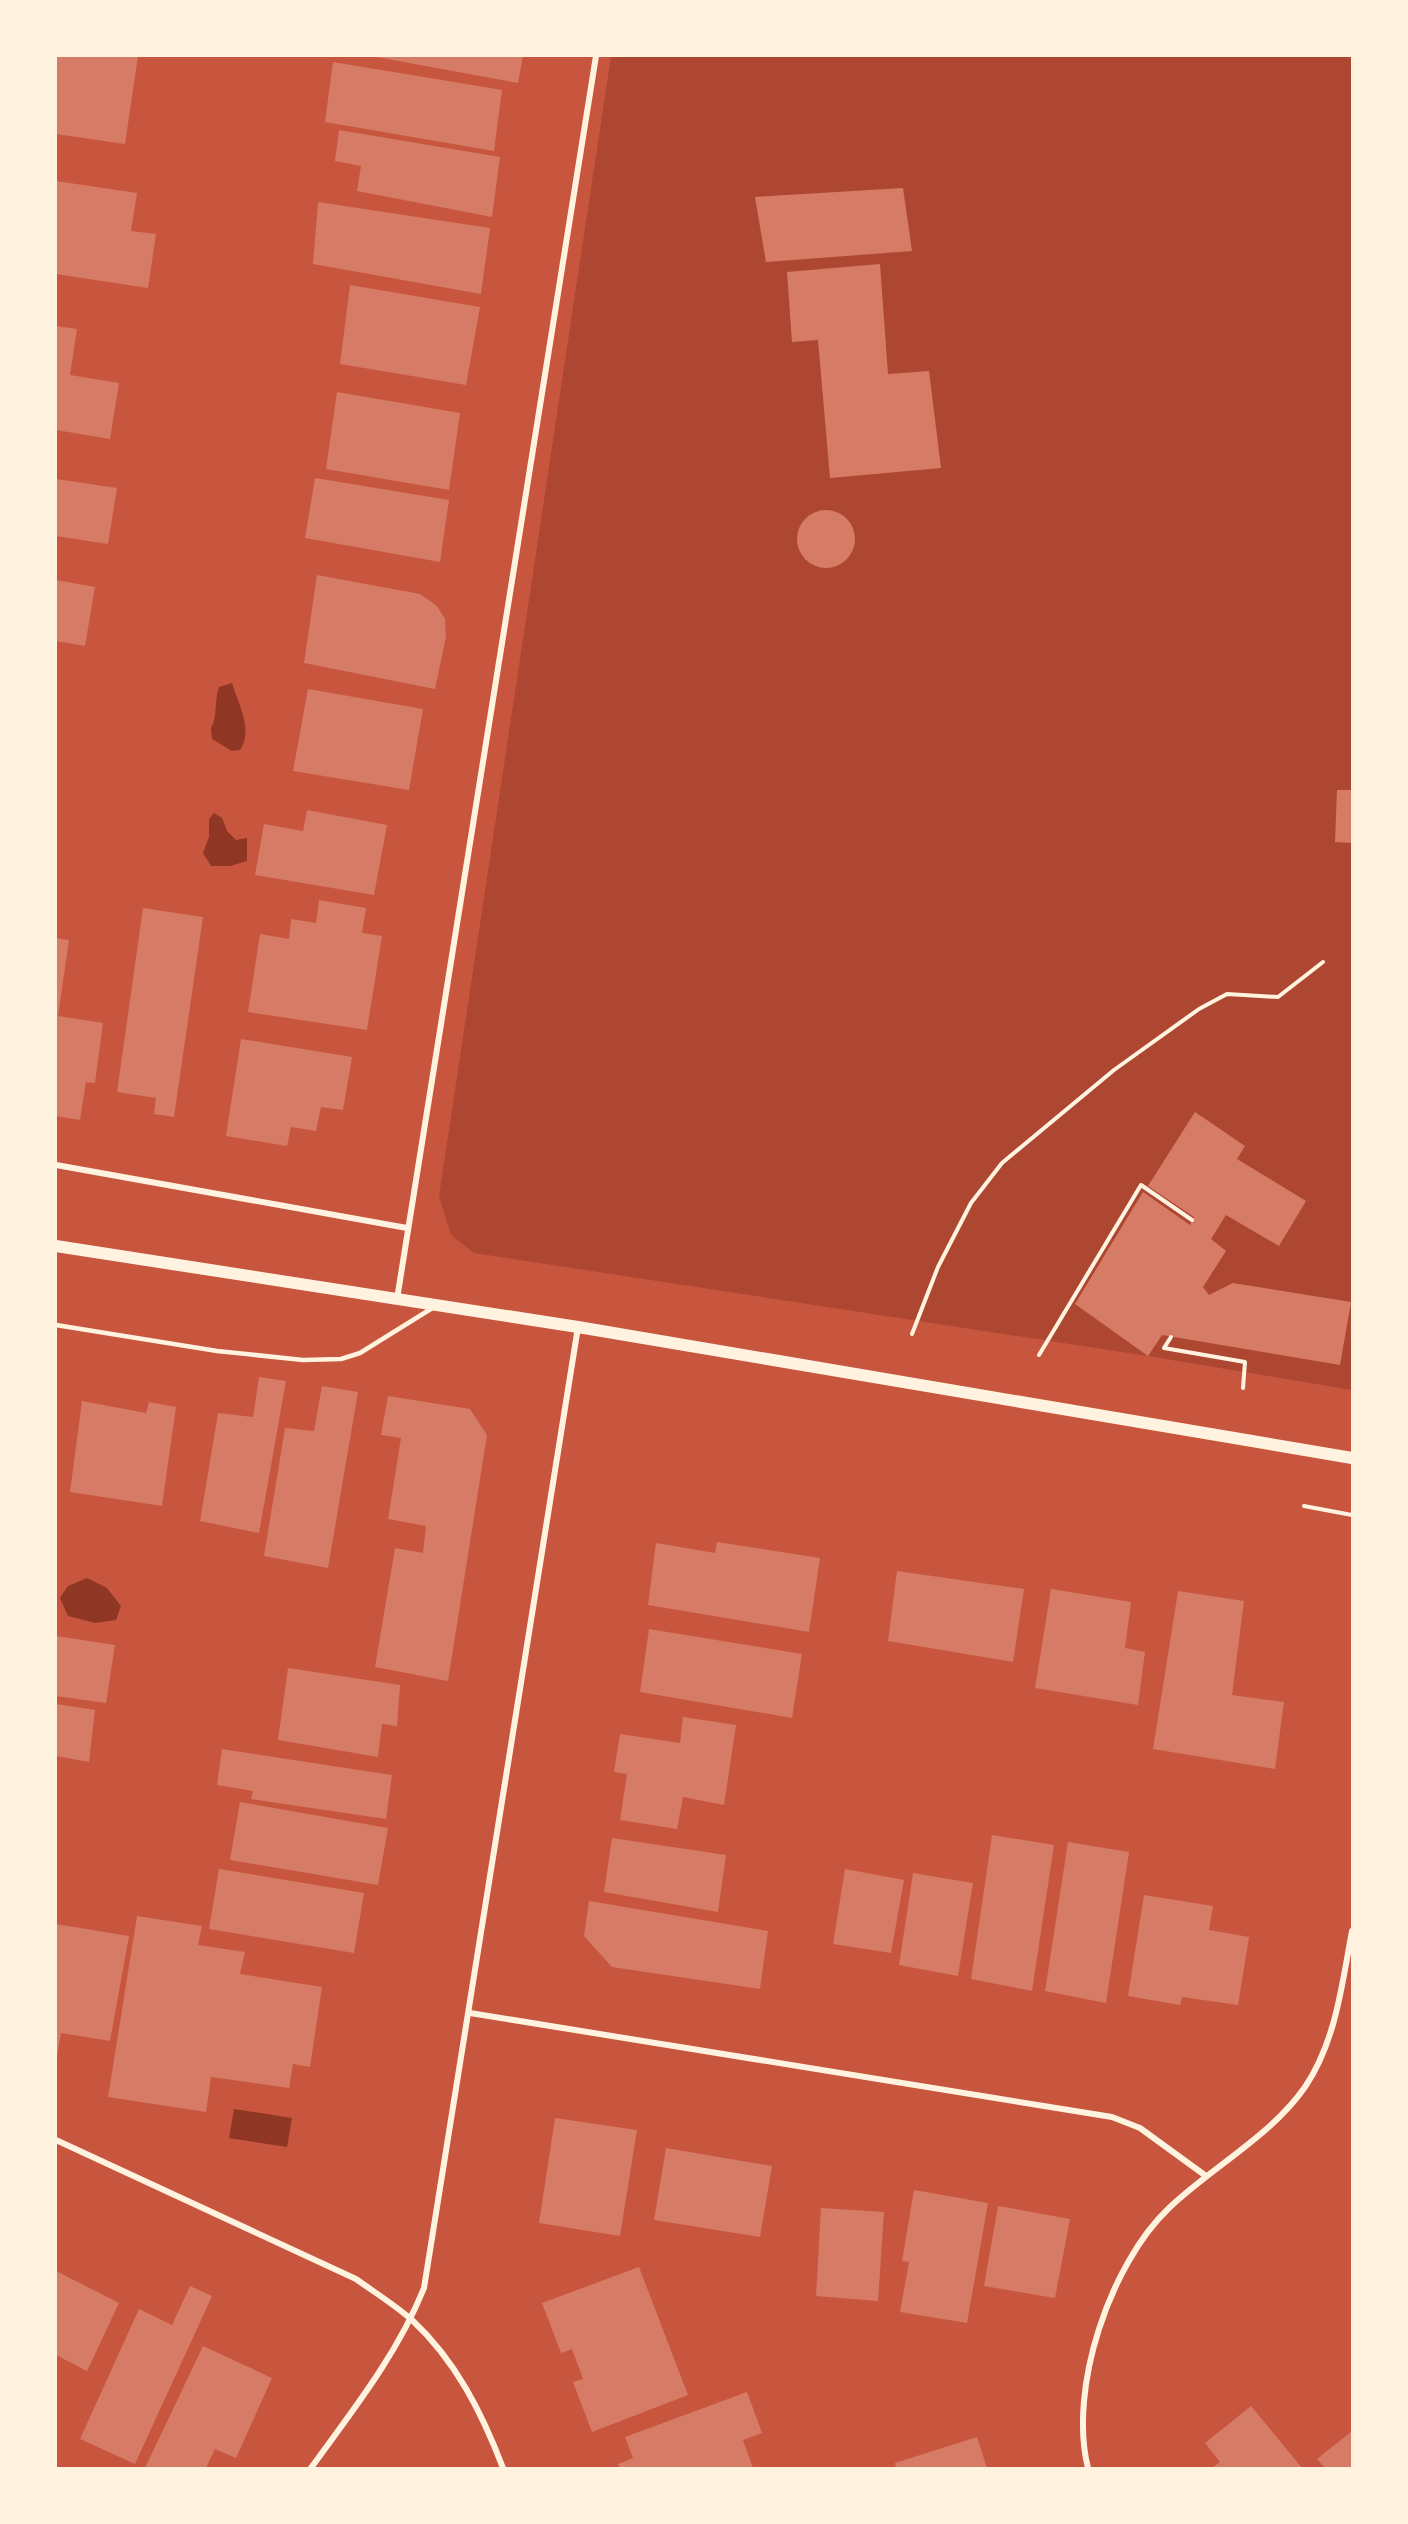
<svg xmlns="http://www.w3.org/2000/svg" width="1408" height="2524" viewBox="0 0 1408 2524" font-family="Georgia,serif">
<rect width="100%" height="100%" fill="#c8553d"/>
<path fill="#ae4732" d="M611,56H1352V1390L1148,1356L474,1253L451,1235L439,1196Z"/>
<g fill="#8f3625">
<path d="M232,683C238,704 254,730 240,750L232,751L212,739L211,728C218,717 214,700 219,687Z"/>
<path d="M214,813L222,818L227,831L236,840L247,838V861L230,866H211L203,853L209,837V819Z"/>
<path d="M87,1578L107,1588L121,1606L116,1620L95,1623L68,1616L60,1598L68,1586Z"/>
<path d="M234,2109L292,2118L287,2147L229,2138Z"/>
</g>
<g fill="#d67c66">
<path d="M56,56H138L125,144L56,134Z"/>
<path d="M371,56H523L518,83Z"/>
<path d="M333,62L502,90L494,151L325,122Z"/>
<path d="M339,130L500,157L492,217L357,191L361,166L335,161Z"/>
<path d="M56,181L137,193L131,231L156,234L148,288L56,274Z"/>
<path d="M903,188L912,251L766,262L755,197Z"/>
<path d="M318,202L490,228L481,294L313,264Z"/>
<path d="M880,264L888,374L929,371L941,468L830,478L818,340L792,342L787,272Z"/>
<path d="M350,285L480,307L466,385L340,364Z"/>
<path d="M56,326L77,329L70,375L119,383L110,439L56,430Z"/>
<path d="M337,392L460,413L449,490L326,469Z"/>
<path d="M315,478L449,500L440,562L305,538Z"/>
<path d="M56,479L117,488L108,544L56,536Z"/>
<circle cx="826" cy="539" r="29"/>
<path d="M317,575L420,594L437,606L445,619L446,637L435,689L304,663Z"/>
<path d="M56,580L95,587L85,646L56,641Z"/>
<path d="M308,689L423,709L409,790L293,771Z"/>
<path d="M1337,790H1352V843L1335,842Z"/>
<path d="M307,810L387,825L374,895L255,875L264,824L303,831Z"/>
<path d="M319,900L366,908L362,933L382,936L367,1030L248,1012L260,934L289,939L291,919L316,923Z"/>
<path d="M143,908L203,917L174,1117L154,1114L156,1098L117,1092Z"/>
<path d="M56,938L69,940L58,1016L103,1023L95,1083L86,1082L80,1120L56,1116Z"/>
<path d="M241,1039L352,1057L343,1110L321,1107L316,1131L291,1127L287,1146L226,1136Z"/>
<path d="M1195,1112L1245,1146L1237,1159L1306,1201L1279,1246L1226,1215L1211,1239L1226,1251L1203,1287L1209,1295L1233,1283L1351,1302L1340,1365L1162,1335L1148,1356L1075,1304L1143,1192L1190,1225L1194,1217L1148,1186Z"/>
<path d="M259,1377L286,1381L259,1533L200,1521L218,1413L253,1417Z"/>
<path d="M322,1386L358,1392L328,1568L264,1556L285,1428L314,1431Z"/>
<path d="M388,1396L470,1409L487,1435L448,1681L375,1667L395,1548L423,1553L426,1526L388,1519L401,1438L381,1435Z"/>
<path d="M82,1401L146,1413L149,1402L176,1407L162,1506L70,1492Z"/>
<path d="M717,1542L820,1558L809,1632L648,1605L656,1543L715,1553Z"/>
<path d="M897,1571L1024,1589L1013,1662L888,1641Z"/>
<path d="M1051,1589L1131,1602L1125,1648L1145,1652L1138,1705L1035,1688Z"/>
<path d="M1178,1591L1244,1601L1232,1695L1284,1702L1275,1769L1153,1749Z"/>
<path d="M649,1629L802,1654L792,1718L640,1692Z"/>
<path d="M56,1636L115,1645L106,1703L56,1696Z"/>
<path d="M288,1668L400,1685L397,1726L382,1724L378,1757L278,1740Z"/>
<path d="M56,1704L95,1710L89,1762L56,1756Z"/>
<path d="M683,1717L736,1725L724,1805L683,1797L677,1829L620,1820L627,1774L614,1772L620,1734L680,1743Z"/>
<path d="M222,1749L392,1775L386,1819L251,1799L253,1791L217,1785Z"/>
<path d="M240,1802L388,1828L378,1885L230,1860Z"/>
<path d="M992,1835L1054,1845L1032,1991L971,1979Z"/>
<path d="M612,1838L726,1855L718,1912L604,1892Z"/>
<path d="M1068,1842L1129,1852L1106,2003L1045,1991Z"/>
<path d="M219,1869L364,1893L354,1953L209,1929Z"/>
<path d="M845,1869L904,1880L891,1953L833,1944Z"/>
<path d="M913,1873L973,1883L958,1976L899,1965Z"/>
<path d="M1144,1895L1213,1906L1209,1930L1249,1937L1238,2005L1182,1997L1180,2005L1128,1996Z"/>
<path d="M589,1901L768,1931L760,1989L612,1967L584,1936Z"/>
<path d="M137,1916L202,1926L198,1945L245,1952L240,1974L322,1987L310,2067L293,2064L289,2088L211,2077L206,2112L108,2097Z"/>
<path d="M56,1924L129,1936L110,2041L61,2033L57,2056Z"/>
<path d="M555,2118L637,2130L620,2236L539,2223Z"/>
<path d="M666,2148L772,2166L760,2237L654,2220Z"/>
<path d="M914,2190L988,2203L967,2323L900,2312L909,2262L902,2261Z"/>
<path d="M998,2206L1070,2219L1055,2298L984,2286Z"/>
<path d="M821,2208L884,2212L878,2301L816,2296Z"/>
<path d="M639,2267L688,2395L592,2432L573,2382L583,2379L572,2349L561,2353L542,2303Z"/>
<path d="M56,2271L119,2303L87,2371L56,2355Z"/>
<path d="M190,2286L212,2296L135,2464L80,2439L139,2309L172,2325Z"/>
<path d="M203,2346L272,2378L236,2458L215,2449L206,2468H145Z"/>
<path d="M747,2392L762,2433L743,2440L753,2468H620L618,2464L633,2458L625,2437Z"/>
<path d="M1251,2406L1302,2468H1212L1220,2462L1205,2443Z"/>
<path d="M1352,2431V2468H1325L1317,2459Z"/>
<path d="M977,2437L987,2468H896L895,2463Z"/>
</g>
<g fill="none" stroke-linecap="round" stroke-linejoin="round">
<g stroke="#fff3e0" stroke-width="4">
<path d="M912,1334L938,1267L971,1203L1002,1163L1114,1070L1199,1009L1227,994L1278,997L1323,962"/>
<path d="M1171,1337L1164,1348L1245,1362L1243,1388"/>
<path d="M1039,1355L1141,1185L1192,1220"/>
<path d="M1304,1506L1352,1515"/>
</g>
<path stroke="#fff3e0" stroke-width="4.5" d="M56,1325L217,1351L303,1360L341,1359L360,1353L434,1307"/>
<g stroke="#fff3e0" stroke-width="6">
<path d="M56,1165L407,1228"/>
<path d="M397,1299L596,56"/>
<path d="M470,2013L1112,2117L1140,2128L1206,2176"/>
<path d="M56,2140L356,2279C374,2292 395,2305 412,2320C456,2361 482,2413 503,2468"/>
<path d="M311,2468C353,2410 397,2355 424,2288L578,1327"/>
<path d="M1088,2468C1068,2389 1110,2264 1169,2208C1212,2167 1271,2136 1305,2087C1336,2041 1342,1984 1352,1931"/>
</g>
<path stroke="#fff3e0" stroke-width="12" d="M56,1246L578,1327L1352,1458"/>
</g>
<rect width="1408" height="2524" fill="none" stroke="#fff3e0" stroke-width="114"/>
</svg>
